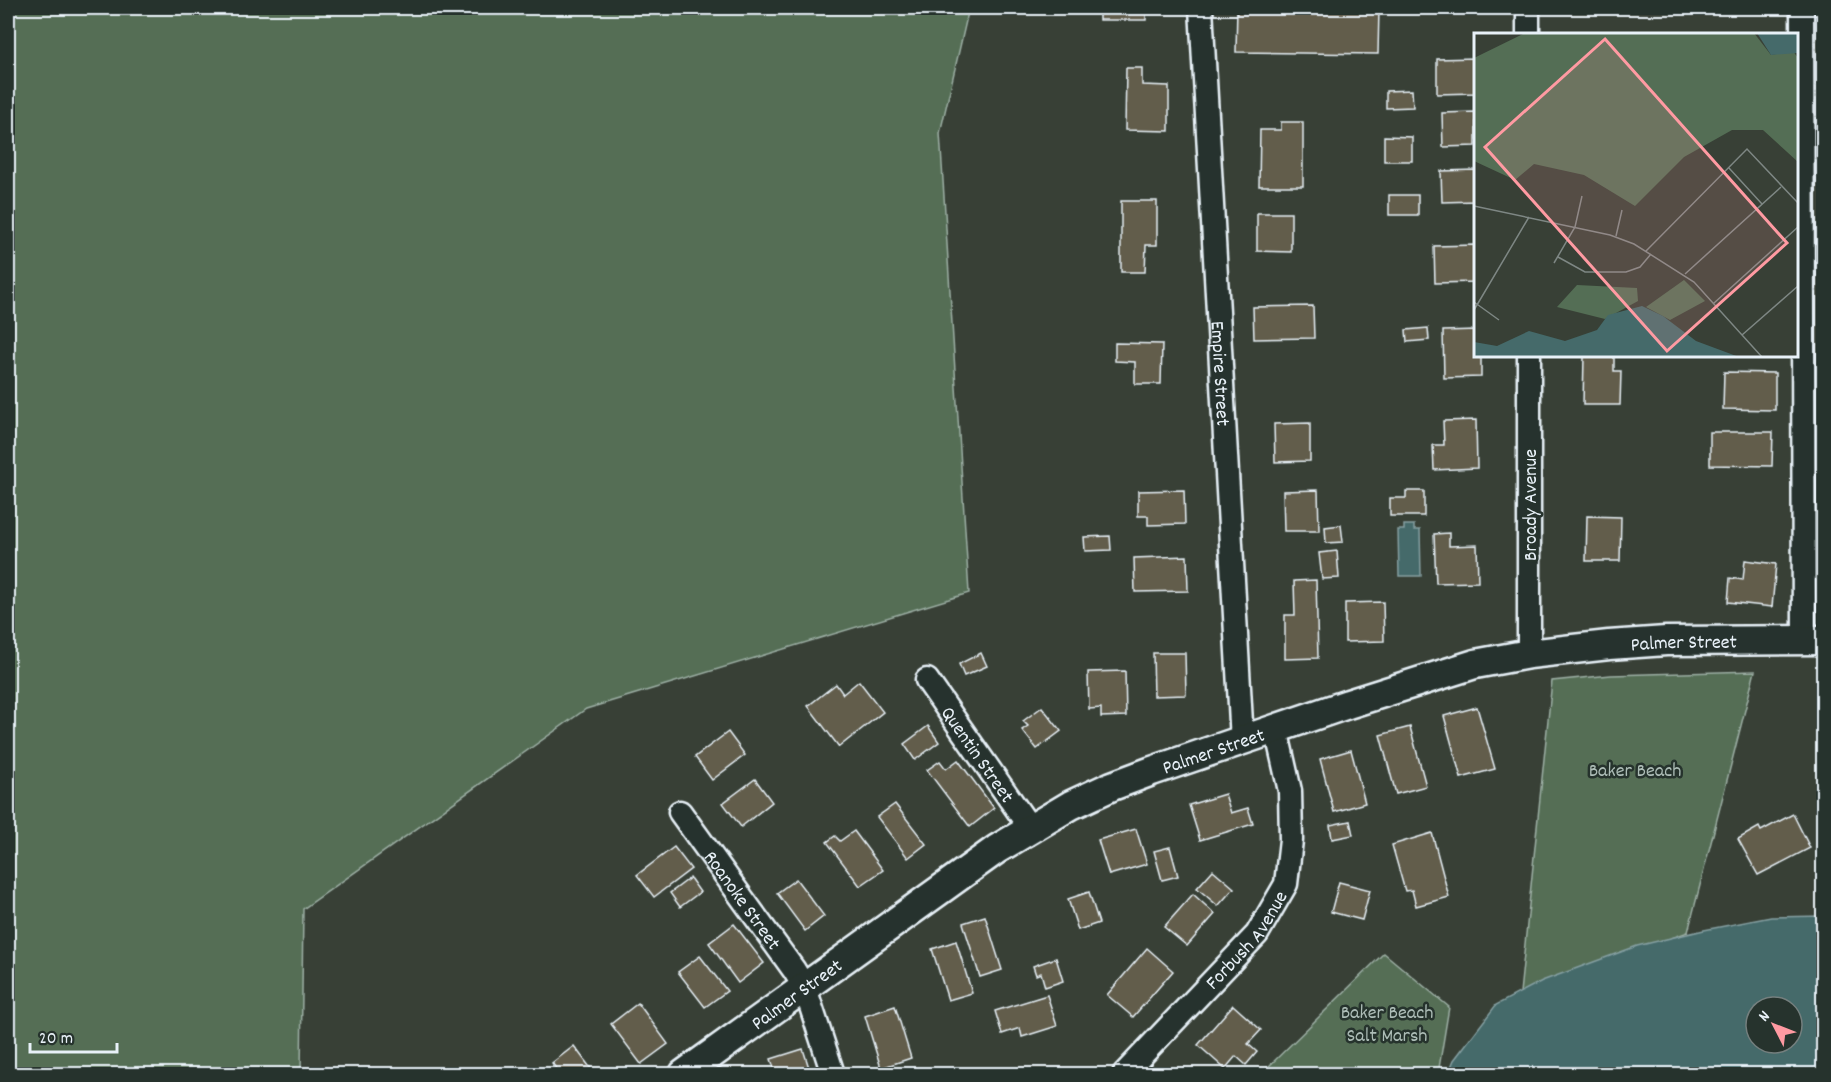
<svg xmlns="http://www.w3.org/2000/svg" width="1831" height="1082" viewBox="0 0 1831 1082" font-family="Dekko,sans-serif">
<rect width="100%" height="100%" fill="#384036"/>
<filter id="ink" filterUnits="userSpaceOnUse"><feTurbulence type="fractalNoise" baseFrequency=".0167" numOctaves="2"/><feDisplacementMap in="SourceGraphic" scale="12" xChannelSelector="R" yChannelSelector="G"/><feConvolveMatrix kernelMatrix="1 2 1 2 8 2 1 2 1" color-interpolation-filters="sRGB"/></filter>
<g filter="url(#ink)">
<g fill="#546e55" stroke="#9eb0a6" stroke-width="1.5">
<path d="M8,8H969L940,133L969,593L586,709L303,909L301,1074H8Z"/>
<path d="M1755,671L1688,932L1520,993L1552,681L1611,675Z"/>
<path d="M1384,953L1449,1007L1438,1074H1261Z"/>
</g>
<g fill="#456a6a" stroke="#86a0a3" stroke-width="1.5" fill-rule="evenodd">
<path d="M1404,525H1414V530H1420L1421,576H1399L1398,530H1404Z"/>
<path d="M1823,916V1074H1448L1454,1060L1496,1005L1542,981L1637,946L1704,930L1771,917ZM1756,1007H1792V1043H1756Z"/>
</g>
<g fill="#625d4b" stroke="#e8f1f8" stroke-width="1.5">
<rect x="1099" y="8" width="47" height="12"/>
<path d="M1237,8H1379L1378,54L1236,52Z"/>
<path d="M1476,58V93L1437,94V59Z"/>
<path d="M1126,68H1142V85L1169,86V131L1125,130Z"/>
<path d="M1412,90L1413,107L1386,108V91Z"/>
<path d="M1476,112V146L1443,147L1442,113Z"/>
<path d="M1281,122H1303V186H1259L1260,130H1281Z"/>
<path d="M1384,136L1412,137V161H1384Z"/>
<path d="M1476,170V201L1442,202L1441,171Z"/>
<rect x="1389" y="195" width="29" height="20"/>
<path d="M1121,201H1157V245H1146L1145,272H1121Z"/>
<path d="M1257,213H1291V252L1257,251Z"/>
<path d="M1476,245V282L1435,283L1434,246Z"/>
<path d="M1313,306L1314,338L1254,339L1253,307Z"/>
<path d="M1428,328L1429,340L1407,342L1406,330Z"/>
<path d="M1476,330V356H1481V377L1444,378L1443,331Z"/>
<path d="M1115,343L1162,344L1161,384H1135V362L1115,361Z"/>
<path d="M1584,356H1614V371H1621L1620,405H1583Z"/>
<path d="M1724,372L1775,373V410L1723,409Z"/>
<path d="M1476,420L1477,468L1434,470L1433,445H1444L1443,421Z"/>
<path d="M1310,423V461L1275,462L1274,424Z"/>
<path d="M1710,432H1773L1772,466L1710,465Z"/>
<path d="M1184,490L1185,524L1148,525V516H1138V491Z"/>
<path d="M1318,490L1319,531H1284L1283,491Z"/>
<path d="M1406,491H1424V516H1390V498H1406Z"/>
<path d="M1587,516L1621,517L1620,561H1586Z"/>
<path d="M1341,525L1343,542L1326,543L1325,527Z"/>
<path d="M1449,533V546L1477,545L1478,582L1436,583L1434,534Z"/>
<path d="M1110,536L1111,550L1085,551L1084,537Z"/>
<path d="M1337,551L1339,578L1322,579L1319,553Z"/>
<path d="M1187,556L1188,591L1135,592L1134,558Z"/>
<path d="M1745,560L1776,564L1772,607L1728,602L1730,578L1743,580Z"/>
<path d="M1316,580L1318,658L1285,659V615H1295L1294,581Z"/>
<path d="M1383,602L1384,641L1345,642V603Z"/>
<path d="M981,653L987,666L964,676L959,664Z"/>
<path d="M1153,653H1185L1186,695L1154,696Z"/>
<path d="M1125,671L1126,716L1101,717V708L1089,709L1088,672Z"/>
<path d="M859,681L883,712L839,747L808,706L836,684L843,694Z"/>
<path d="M1042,707L1061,731L1037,749L1022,730L1028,726L1023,721Z"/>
<path d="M1477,707L1495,769L1461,778L1444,716Z"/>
<path d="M928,726L939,742L915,760L904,744Z"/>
<path d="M1410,727L1426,786L1396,794L1380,735Z"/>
<path d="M728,732L745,755L712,780L695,757Z"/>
<path d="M1351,750L1365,803L1334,812L1320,759Z"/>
<path d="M958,760L994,808L970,827L927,770L940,761L946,769Z"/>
<path d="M755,779L772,802L741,827L723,803Z"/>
<path d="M1225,794L1231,813L1248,808L1253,824L1200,840L1189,805Z"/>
<path d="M895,804L926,844L908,858L877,817Z"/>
<path d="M1793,814L1810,848L1758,875L1738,839L1759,827L1761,831Z"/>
<path d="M1350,821L1353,835L1332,839L1330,825Z"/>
<path d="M1136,829L1147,864L1109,875L1098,840Z"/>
<path d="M854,831L883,870L860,886L827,842L835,836L840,841Z"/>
<path d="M1432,833L1449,897L1416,906L1412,890L1405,891L1392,845Z"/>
<path d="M674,847L691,869L654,897L637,875Z"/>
<path d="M1170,847L1178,876L1162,880L1154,851Z"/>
<path d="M1213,870L1234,888L1218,906L1197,888Z"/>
<path d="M690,878L700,892L680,907L670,893Z"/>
<path d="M796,879L824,916L805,931L777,893Z"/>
<path d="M1339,882L1370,890L1362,920L1331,912Z"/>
<path d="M1089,892L1099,923L1078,930L1068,899Z"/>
<path d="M1193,894L1215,914L1187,946L1164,927Z"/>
<path d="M985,916L1002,970L980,977L963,923Z"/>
<path d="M734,924L764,963L738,983L709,943Z"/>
<path d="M956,941L972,993L948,1000L932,949Z"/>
<path d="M1147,948L1173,971L1133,1017L1107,995Z"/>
<path d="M700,956L727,991L705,1007L678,972Z"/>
<path d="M1056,958L1063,981L1045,987L1041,973L1036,975L1033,966Z"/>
<path d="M1047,995L1057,1026L1022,1037L1020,1028L1002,1034L995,1011Z"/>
<path d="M638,1003L668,1044L641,1064L611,1024Z"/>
<path d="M1233,1005L1261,1030L1248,1044L1257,1052L1246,1065L1236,1056L1225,1069L1198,1045Z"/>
<path d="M895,1006L911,1058L881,1068L865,1016Z"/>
<path d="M574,1046L595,1074H560L552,1063Z"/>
<path d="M803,1049L811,1074H776L771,1059Z"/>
</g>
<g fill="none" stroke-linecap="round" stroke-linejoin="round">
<defs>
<g id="minor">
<path id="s1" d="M1201,8L1242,741"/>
<path d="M1528,8V34"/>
<path d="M1802,8L1804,640"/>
<path d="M1529,356V654"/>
<path id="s2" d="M927,680L1030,828"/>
<path id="s3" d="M680,812L794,970L805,988L833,1074"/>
<path id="s4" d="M1124,1074L1257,934L1286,884L1291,840L1290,791L1276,729"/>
</g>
<g id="tertiary">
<path id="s5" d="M684,1074L997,849L1071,805L1112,786L1152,771L1348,704L1475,664L1529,654L1609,645L1666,641L1824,640"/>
</g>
</defs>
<use href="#minor" stroke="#e8f1f8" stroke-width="27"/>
<use href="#tertiary" stroke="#e8f1f8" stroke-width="33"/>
<use href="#minor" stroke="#26332d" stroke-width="22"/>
<use href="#tertiary" stroke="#26332d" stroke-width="28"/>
</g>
</g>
<g text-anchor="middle" stroke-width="5" stroke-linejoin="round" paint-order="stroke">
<g font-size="20" fill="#e8f1f8" stroke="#26332d">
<text dy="7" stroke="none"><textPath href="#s1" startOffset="366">Empire Street</textPath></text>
<text transform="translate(1529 505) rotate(-90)" y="7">Broady Avenue</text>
<text dy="7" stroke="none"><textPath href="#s5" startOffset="1110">Palmer Street</textPath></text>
<text dy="7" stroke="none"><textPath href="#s5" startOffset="624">Palmer Street</textPath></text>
<text dy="7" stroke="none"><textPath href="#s2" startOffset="90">Quentin Street</textPath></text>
<text dy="7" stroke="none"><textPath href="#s3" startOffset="108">Roanoke Street</textPath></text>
<text dy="7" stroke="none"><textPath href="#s4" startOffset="182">Forbush Avenue</textPath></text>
<text dy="7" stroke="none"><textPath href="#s5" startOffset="138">Palmer Street</textPath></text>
</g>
<g font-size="20" fill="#adbdb7" stroke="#26332d">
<text x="1635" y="776">Baker Beach</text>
<text x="1387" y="1018">Baker Beach<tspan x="1387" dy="23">Salt Marsh</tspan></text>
</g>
</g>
<g transform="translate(1474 33)">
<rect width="324" height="324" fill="#384036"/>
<path d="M51,0H280L297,22L319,18L324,25V129L289,97H258L210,124L161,173L110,142L60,131L41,147L0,128V25ZM210,247L231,268L196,287L172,274ZM103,252L163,255L164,268L131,286L83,274Z" fill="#546e55"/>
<path d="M283,0H324V20L297,22ZM168,273L189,283L222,308L265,324H0V309L23,313L55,298L91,308L123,297L134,282Z" fill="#456a6a"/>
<path fill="none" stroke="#7e8784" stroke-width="1.5" d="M255,135L288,171M0,173L136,202L160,211L220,249L288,324M142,203L148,177M172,218L273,116L324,170M84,224L111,239H152L166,234L177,221M80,230L101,194L108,163M211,241L307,154M0,269L25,287M240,270L324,194M0,277L55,184M268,302L324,253"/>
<path fill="#ff9aa2" fill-opacity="0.15" stroke="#ff9aa2" stroke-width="3" d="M131,6L313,210L193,318L11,114Z"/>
<rect width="324" height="324" fill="none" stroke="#e8f1f8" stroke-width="3"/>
</g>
<rect width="1831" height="1082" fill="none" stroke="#26332d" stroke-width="30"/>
<rect x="15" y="15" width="1801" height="1052" fill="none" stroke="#e8f1f8" stroke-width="2" filter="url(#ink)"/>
<g transform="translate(1774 1025) rotate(312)"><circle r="28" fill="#26332d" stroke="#747f7e" stroke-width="1.5"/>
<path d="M0-4.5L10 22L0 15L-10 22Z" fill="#ff9aa2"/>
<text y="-9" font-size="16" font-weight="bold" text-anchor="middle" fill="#e8f1f8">N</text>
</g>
<path d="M30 1043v9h87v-9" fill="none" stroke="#e8f1f8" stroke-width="3"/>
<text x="39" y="1043" font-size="18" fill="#e8f1f8" stroke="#26332d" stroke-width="4.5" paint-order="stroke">20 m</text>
</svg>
